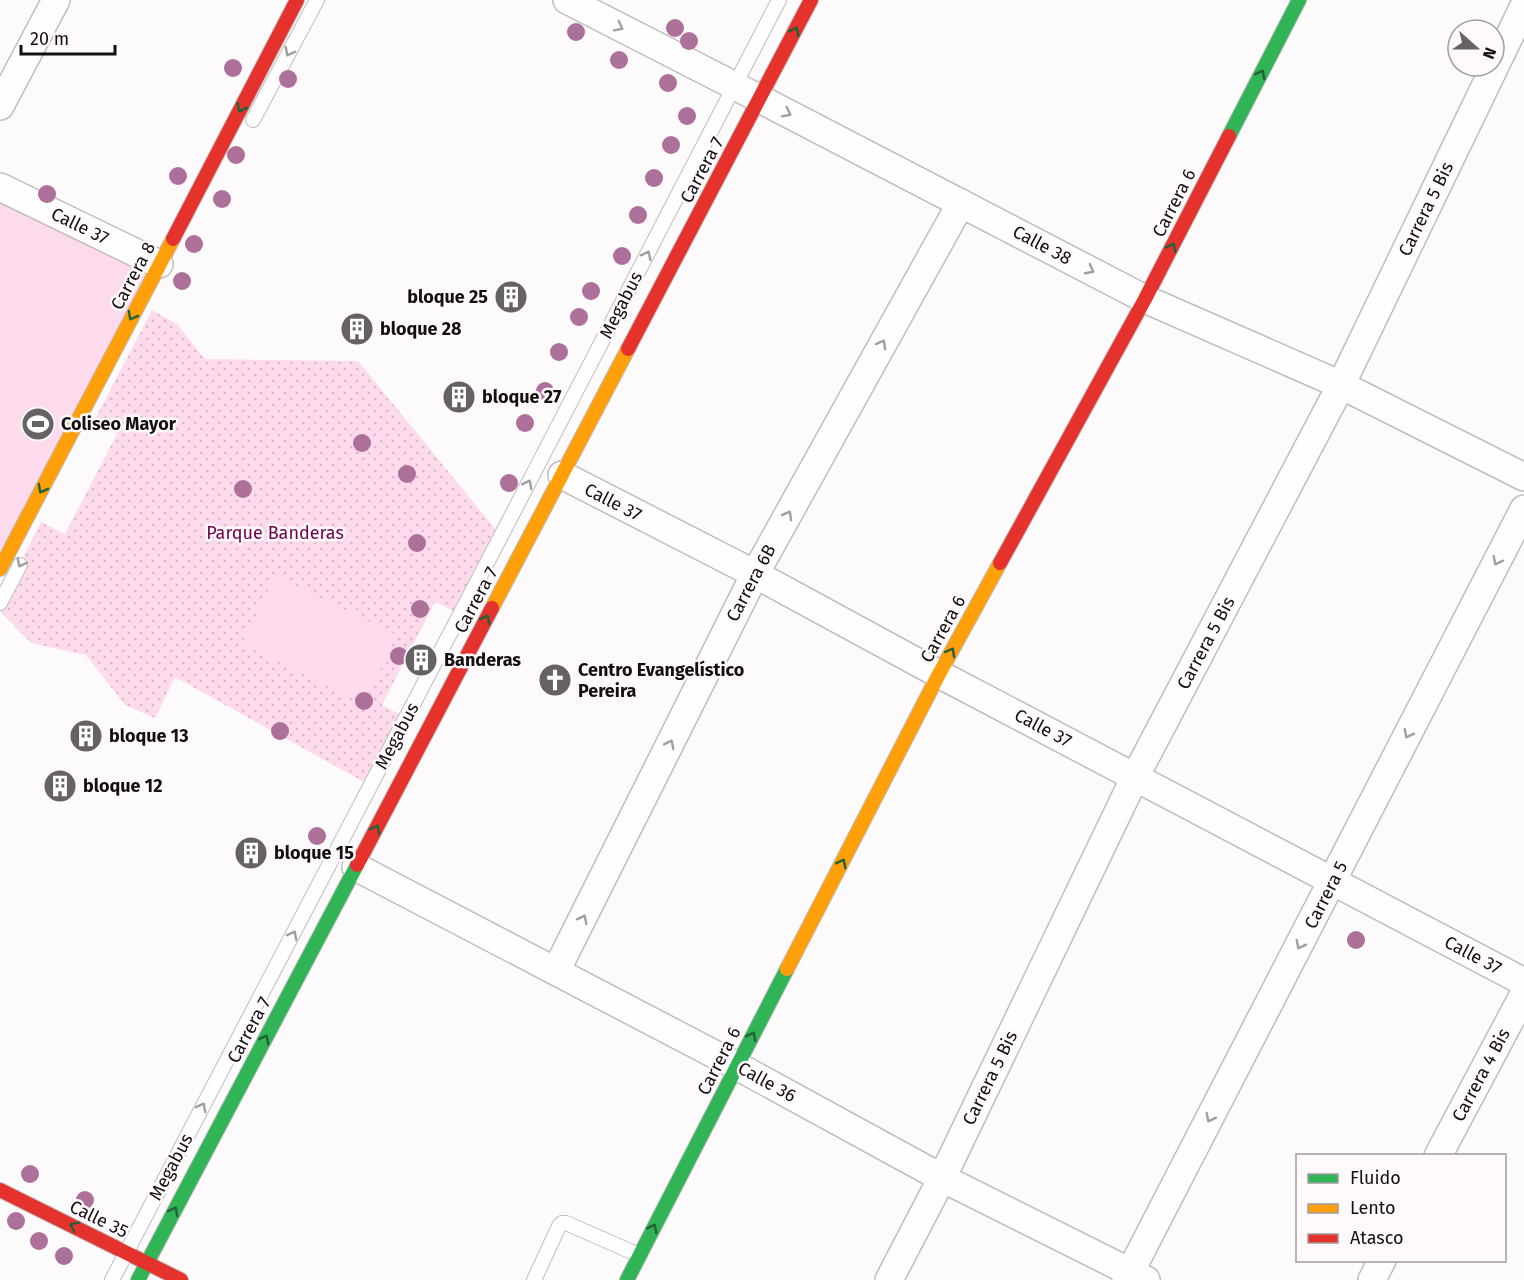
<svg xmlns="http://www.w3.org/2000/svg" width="1524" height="1280" viewBox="0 0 1524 1280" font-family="'Fira Sans',sans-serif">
<defs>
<pattern id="park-dots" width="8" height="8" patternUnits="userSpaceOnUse" patternTransform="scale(1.5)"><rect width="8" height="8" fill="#fedbec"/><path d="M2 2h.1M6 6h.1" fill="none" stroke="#d9bbc9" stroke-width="1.8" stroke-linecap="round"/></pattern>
</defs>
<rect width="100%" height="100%" fill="#fdfafb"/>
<path fill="url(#park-dots)" d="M152,310L177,324L205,359L358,361L501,536L460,614L435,602L382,705L406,718L371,786L175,677L155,718L125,705L86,655L31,643L0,611V603L41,522L65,534L117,434L94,421Z"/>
<g fill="#fedbec">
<path d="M0,187L159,264L0,569Z"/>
<path d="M275,576L397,635L364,703L242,644Z"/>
</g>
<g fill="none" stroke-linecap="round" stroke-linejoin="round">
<defs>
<g id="lane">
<path d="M253,120L317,0"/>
<path d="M0,603L20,565"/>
<path d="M112,1280L501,536L779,0"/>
<path d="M534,1280L559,1226L562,1223H566L639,1255"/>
</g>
<g id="street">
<path d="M567,0L735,86L1145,299L1341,385L1524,477"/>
<path d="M0,106L56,0"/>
<path d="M0,187L159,264"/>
<path d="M562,475L755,574L939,674L1524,982"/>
<path d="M356,867L737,1066L942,1178L1146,1280"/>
<path d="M556,971L755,574L961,203"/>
<path d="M1438,1156L1524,994"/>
<path d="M889,1280L942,1178L1135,777L1341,385L1524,6"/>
<path d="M1126,1280L1524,509"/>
<path d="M1372,1280L1382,1260"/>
</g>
<g id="fast">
<path d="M1229,136L1299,0"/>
<path d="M138,1280L357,865"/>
<path d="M627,1280L787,969"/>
</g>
<g id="slow">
<path d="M0,569L173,239"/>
<path d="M492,608L628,349"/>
<path d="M787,969L939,674L1000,563"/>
</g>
<g id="jam">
<path d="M173,239L297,0"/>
<path d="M628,349L811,0"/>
<path d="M1000,563L1145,299L1229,136"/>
<path d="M357,865L492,608"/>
<path d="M0,1190L181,1280"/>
</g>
</defs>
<use href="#lane" stroke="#c0bdbe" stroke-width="16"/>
<use href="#street" stroke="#c0bdbe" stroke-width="30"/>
<use href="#fast" stroke="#c0bdbe" stroke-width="16"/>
<use href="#slow" stroke="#c0bdbe" stroke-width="16"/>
<use href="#jam" stroke="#c0bdbe" stroke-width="16"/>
<use href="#lane" stroke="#fffefe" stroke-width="14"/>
<use href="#street" stroke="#fffefe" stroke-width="27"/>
<use href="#fast" stroke="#30b455" stroke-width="14"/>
<use href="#slow" stroke="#ff9f0a" stroke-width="14"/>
<use href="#jam" stroke="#e5322d" stroke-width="14"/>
</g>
<g fill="#ad7099">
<circle cx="675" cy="28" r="9"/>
<circle cx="576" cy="32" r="9"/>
<circle cx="689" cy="41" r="9"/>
<circle cx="619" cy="60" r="9"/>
<circle cx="233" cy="68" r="9"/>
<circle cx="288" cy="79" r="9"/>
<circle cx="668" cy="83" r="9"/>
<circle cx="687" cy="116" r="9"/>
<circle cx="671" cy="145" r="9"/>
<circle cx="236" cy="155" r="9"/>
<circle cx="178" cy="176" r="9"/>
<circle cx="654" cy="178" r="9"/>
<circle cx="47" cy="194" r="9"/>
<circle cx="222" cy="199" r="9"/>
<circle cx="638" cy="215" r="9"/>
<circle cx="194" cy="244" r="9"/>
<circle cx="622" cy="256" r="9"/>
<circle cx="182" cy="281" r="9"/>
<circle cx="591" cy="291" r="9"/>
<circle cx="579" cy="317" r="9"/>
<circle cx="559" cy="352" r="9"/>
<circle cx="545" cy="391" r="9"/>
<circle cx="525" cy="423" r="9"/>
<circle cx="362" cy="443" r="9"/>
<circle cx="407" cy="474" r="9"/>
<circle cx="509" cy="483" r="9"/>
<circle cx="243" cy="489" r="9"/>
<circle cx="417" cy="543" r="9"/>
<circle cx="420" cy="609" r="9"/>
<circle cx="399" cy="656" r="9"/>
<circle cx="364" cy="701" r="9"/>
<circle cx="280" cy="731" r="9"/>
<circle cx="317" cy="836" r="9"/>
<circle cx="1356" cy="940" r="9"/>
<circle cx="30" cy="1174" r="9"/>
<circle cx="85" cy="1200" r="9"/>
<circle cx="16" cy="1221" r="9"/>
<circle cx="39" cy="1241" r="9"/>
<circle cx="64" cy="1256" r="9"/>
</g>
<defs><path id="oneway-chevron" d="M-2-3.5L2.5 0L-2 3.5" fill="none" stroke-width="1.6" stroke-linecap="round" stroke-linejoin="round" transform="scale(1.5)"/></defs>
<g stroke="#a19fa0">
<use href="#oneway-chevron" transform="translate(619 27) rotate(27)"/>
<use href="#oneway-chevron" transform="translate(289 52) rotate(118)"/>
<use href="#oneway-chevron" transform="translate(787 113) rotate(27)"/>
<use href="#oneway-chevron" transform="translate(647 255) rotate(-63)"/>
<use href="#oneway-chevron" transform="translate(1090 270) rotate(28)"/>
<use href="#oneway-chevron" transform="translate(882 344) rotate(-61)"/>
<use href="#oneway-chevron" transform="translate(528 484) rotate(-63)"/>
<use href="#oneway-chevron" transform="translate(788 515) rotate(-61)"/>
<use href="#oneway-chevron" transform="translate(1497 561) rotate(117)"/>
<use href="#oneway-chevron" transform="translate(21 563) rotate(117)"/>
<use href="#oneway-chevron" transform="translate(1408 734) rotate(117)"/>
<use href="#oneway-chevron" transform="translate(670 744) rotate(-63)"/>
<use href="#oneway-chevron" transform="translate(583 919) rotate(-63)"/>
<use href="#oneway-chevron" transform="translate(293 935) rotate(-62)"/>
<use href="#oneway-chevron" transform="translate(1300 945) rotate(117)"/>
<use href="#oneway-chevron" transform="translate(202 1107) rotate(-62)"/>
<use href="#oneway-chevron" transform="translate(1210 1118) rotate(117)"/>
</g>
<g stroke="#226234">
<use href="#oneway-chevron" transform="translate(795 31) rotate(-63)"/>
<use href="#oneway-chevron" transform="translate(1261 74) rotate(-63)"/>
<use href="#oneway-chevron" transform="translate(241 108) rotate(117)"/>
<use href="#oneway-chevron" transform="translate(1172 247) rotate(-63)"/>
<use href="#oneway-chevron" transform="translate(132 316) rotate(118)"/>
<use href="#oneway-chevron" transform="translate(42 489) rotate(118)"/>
<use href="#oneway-chevron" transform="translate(486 619) rotate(-62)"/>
<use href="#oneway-chevron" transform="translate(951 652) rotate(-61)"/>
<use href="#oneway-chevron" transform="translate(376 829) rotate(-62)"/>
<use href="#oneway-chevron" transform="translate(842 863) rotate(-63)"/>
<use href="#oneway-chevron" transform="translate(752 1036) rotate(-63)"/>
<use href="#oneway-chevron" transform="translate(265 1039) rotate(-62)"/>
<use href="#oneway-chevron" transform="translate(174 1211) rotate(-62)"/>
<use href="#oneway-chevron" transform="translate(74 1226) rotate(-154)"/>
<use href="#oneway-chevron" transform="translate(653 1228) rotate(-63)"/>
</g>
<defs>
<symbol id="building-disc" viewBox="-11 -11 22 22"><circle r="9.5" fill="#666264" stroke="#fef9fb"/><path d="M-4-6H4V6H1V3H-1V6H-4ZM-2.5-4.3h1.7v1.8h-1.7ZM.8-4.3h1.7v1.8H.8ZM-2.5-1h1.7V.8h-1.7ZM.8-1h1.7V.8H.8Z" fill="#fff"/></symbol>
<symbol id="stadium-disc" viewBox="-11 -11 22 22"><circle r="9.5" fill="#666264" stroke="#fef9fb"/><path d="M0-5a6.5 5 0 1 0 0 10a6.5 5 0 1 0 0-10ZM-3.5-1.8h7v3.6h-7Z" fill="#fff"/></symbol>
<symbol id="church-disc" viewBox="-11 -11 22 22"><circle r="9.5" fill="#666264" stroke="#fef9fb"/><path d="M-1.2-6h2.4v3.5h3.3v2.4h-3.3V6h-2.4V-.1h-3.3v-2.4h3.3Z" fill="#fff"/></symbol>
</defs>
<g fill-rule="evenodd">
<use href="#building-disc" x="492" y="278" width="38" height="38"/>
<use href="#building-disc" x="338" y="310" width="38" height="38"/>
<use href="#building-disc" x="440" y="378" width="38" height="38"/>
<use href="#stadium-disc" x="19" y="405" width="38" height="38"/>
<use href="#building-disc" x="402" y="641" width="38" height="38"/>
<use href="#church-disc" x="536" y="661" width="38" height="38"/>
<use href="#building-disc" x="67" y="717" width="38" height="38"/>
<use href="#building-disc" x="41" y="767" width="38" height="38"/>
<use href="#building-disc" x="232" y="834" width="38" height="38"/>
</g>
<g text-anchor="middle" stroke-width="5" stroke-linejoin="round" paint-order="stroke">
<g font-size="18" fill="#141012" stroke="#fef9fb">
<text transform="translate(702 170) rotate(-62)" y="6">Carrera 7</text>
<text transform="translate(1174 203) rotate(-63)" y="6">Carrera 6</text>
<text transform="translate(1426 209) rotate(-64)" y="6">Carrera 5 Bis</text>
<text transform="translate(80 226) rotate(26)" y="6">Calle 37</text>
<text transform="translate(1042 245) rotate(28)" y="6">Calle 38</text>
<text transform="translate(133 276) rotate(-62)" y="6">Carrera 8</text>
<text transform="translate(621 305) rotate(-63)" y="6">Megabus</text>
<text transform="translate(613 502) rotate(27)" y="6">Calle 37</text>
<text transform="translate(751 583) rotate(-62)" y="6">Carrera 6B</text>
<text transform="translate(476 600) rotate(-62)" y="6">Carrera 7</text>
<text transform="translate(943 629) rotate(-61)" y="6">Carrera 6</text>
<text transform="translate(1206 643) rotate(-62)" y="6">Carrera 5 Bis</text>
<text transform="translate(1043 728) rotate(28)" y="6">Calle 37</text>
<text transform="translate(397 736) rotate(-62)" y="6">Megabus</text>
<text transform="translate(1326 895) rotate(-63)" y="6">Carrera 5</text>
<text transform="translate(1473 955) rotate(28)" y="6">Calle 37</text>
<text transform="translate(249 1030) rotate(-62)" y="6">Carrera 7</text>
<text transform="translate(719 1061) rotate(-63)" y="6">Carrera 6</text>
<text transform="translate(1481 1075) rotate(-62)" y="6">Carrera 4 Bis</text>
<text transform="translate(990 1078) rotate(-64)" y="6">Carrera 5 Bis</text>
<text transform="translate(767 1082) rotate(29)" y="6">Calle 36</text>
<text transform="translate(171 1167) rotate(-62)" y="6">Megabus</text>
<text transform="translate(99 1219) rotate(26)" y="6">Calle 35</text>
</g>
<g font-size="18" font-weight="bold" fill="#141012" stroke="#fef9fb" text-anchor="start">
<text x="488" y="303" text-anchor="end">bloque 25</text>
<text x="380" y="335">bloque 28</text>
<text x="482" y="403">bloque 27</text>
<text x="61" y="430">Coliseo Mayor</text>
<text x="444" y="666">Banderas</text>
<text x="578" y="676">Centro Evangelístico<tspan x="578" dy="21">Pereira</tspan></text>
<text x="109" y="742">bloque 13</text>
<text x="83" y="792">bloque 12</text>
<text x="274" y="859">bloque 15</text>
</g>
<g font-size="18" fill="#6c0049" stroke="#fef9fb">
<text x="275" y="539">Parque Banderas</text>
</g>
</g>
<rect x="1296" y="1154" width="210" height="108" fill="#fef9fb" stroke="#a09c9e" stroke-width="1.5"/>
<rect x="1308" y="1174" width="30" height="9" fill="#30b455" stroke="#a09c9e" stroke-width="1.5"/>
<text x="1350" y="1184" font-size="18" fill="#141012">Fluido</text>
<rect x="1308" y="1204" width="30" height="9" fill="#ff9f0a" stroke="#a09c9e" stroke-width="1.5"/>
<text x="1350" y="1214" font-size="18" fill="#141012">Lento</text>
<rect x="1308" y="1234" width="30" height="9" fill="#e5322d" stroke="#a09c9e" stroke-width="1.5"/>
<text x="1350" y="1244" font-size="18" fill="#141012">Atasco</text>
<g transform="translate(1476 48) rotate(111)"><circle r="28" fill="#fef9fb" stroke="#a09c9e" stroke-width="1.5"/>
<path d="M0-4.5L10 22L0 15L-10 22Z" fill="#666264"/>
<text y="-9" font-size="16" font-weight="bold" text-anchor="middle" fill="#141012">N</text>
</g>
<path d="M21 45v9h94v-9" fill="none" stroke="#141012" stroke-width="3"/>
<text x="30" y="45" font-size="18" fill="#141012" stroke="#fef9fb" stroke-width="4.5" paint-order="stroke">20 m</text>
</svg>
